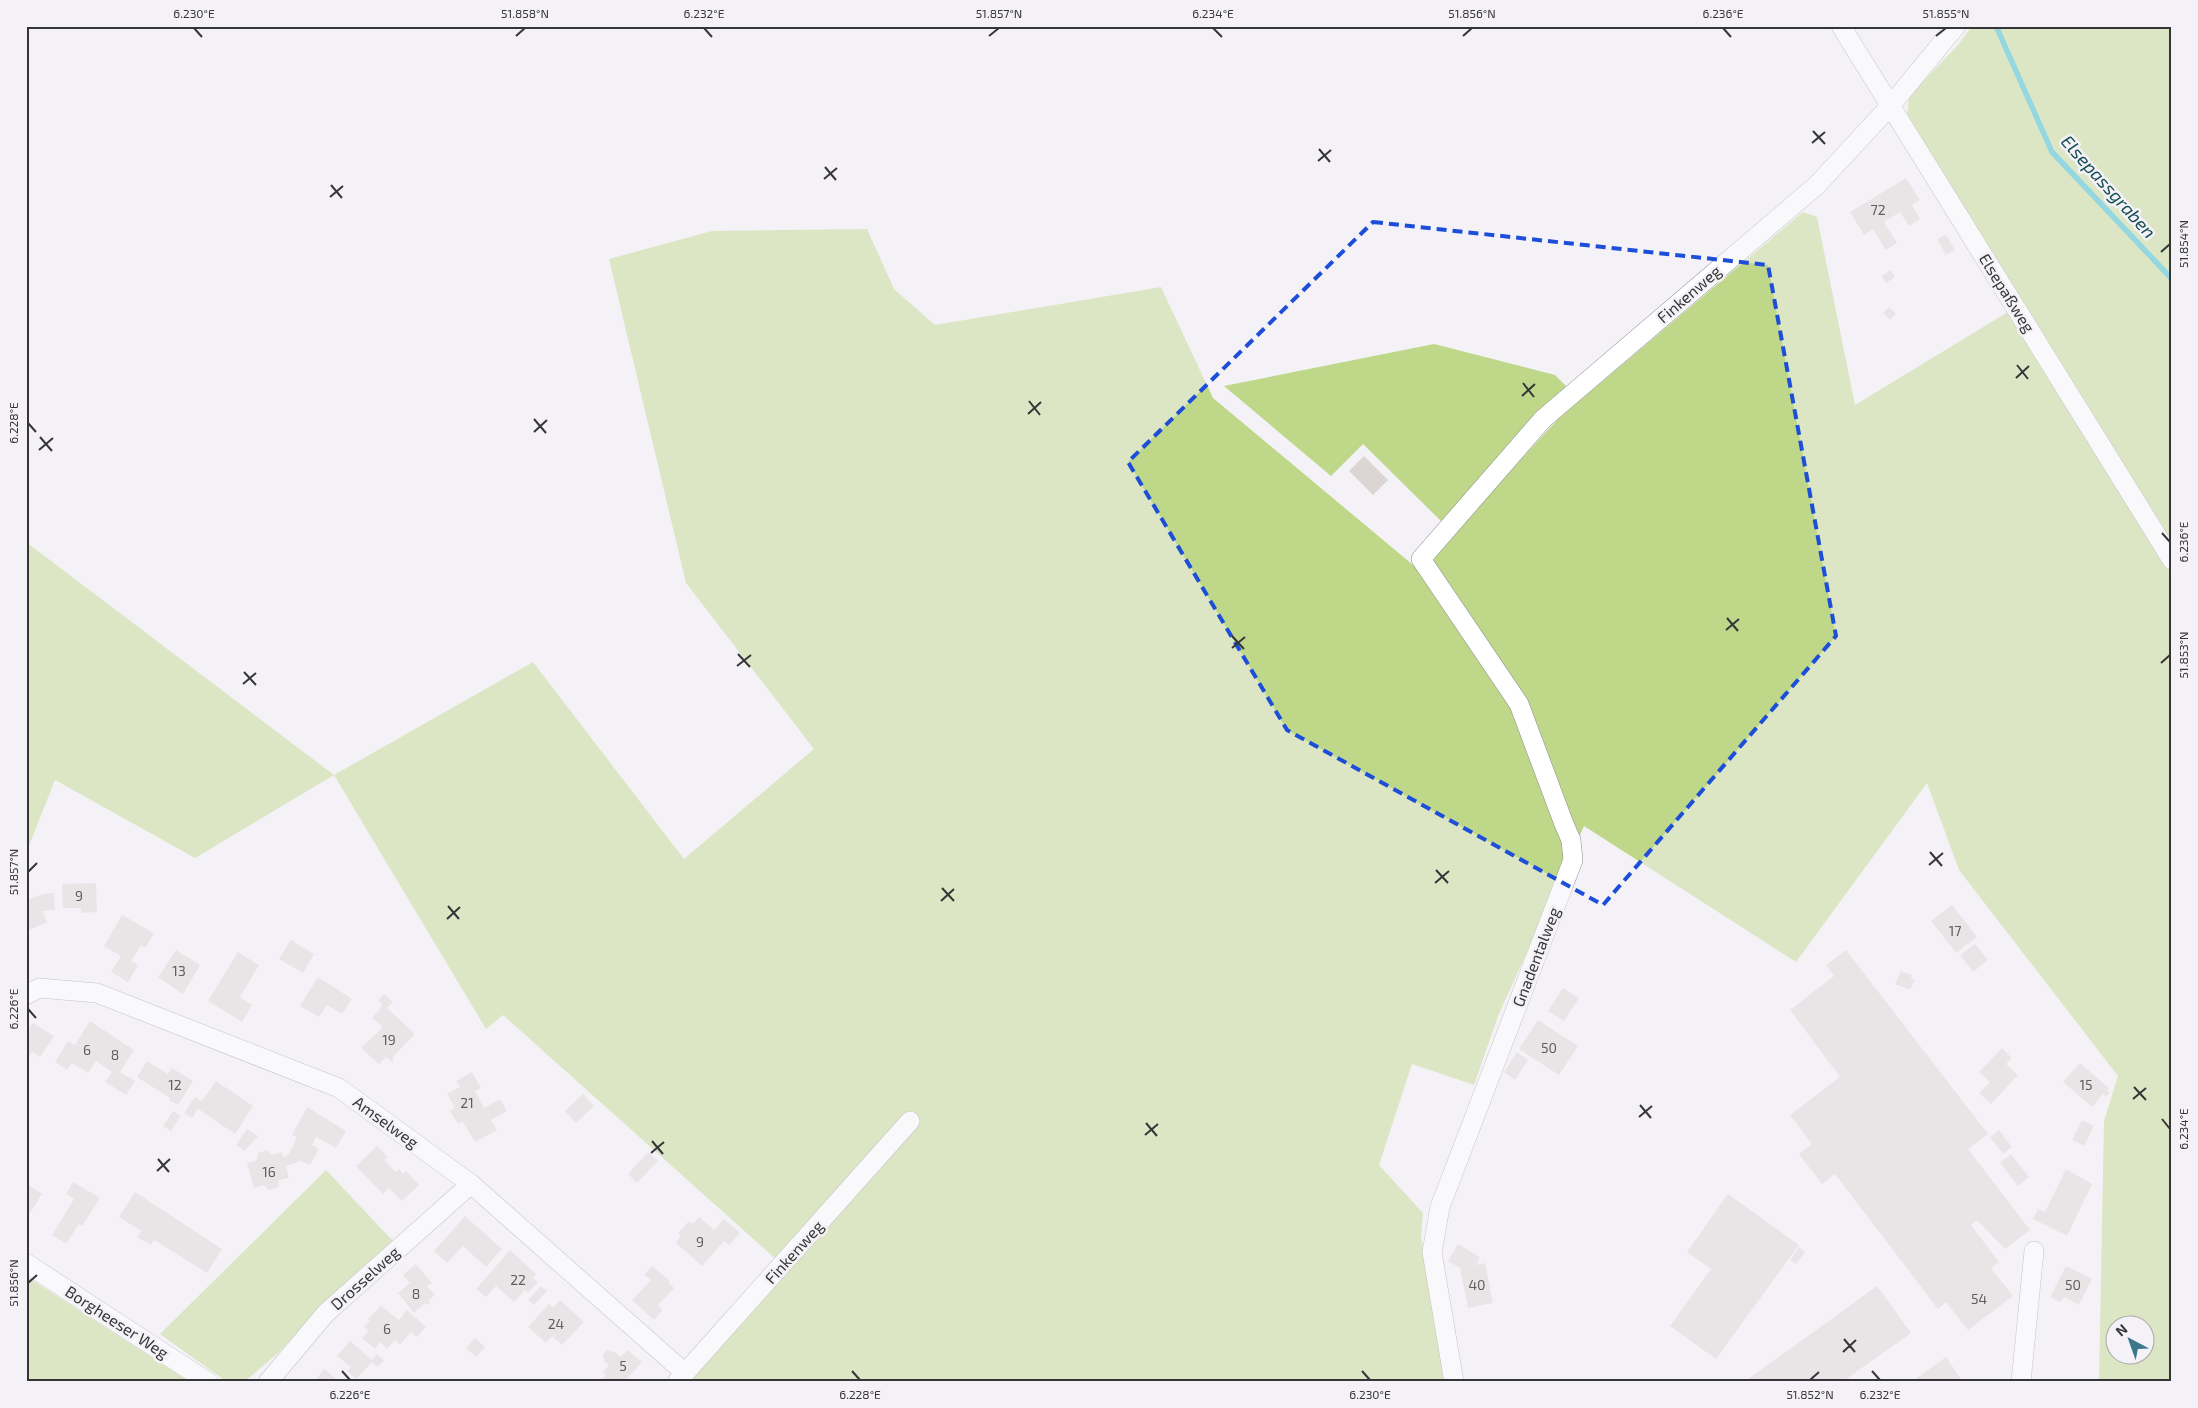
<svg xmlns="http://www.w3.org/2000/svg" width="2198" height="1408" viewBox="0 0 2198 1408" font-family="'Exo 2',sans-serif">
<rect width="100%" height="100%" fill="#f4f2f7"/>
<g fill="#bed788" fill-rule="evenodd">
<path d="M1972,26H2172V1382H2099L2104,1121L2118,1076L1959,870L1927,783L1796,962L1584,826L1498,1016L1474,1085L1412,1064L1379,1165L1423,1213L1421,1236L1445,1382H690L789,1271L503,1015L486,1029L334,775L195,858L55,780L26,853V542L334,775L533,662L684,859L814,749L686,583L609,259L712,231L867,229L894,289L935,325L1161,287L1213,398L1419,570L1559,418L1803,212L1817,217L1855,405L2021,304L1907,116L1909,96L1958,45ZM2116,1326H2146V1356H2116Z"/>
<path d="M1434,344L1555,375L1569,389L1442,522L1363,444L1331,476L1224,386Z"/>
<path d="M326,1170L393,1241L314,1314L278,1353L244,1382H227L160,1334Z"/>
<path d="M26,1276L190,1382H26Z"/>
</g>
<g fill="none" stroke-linecap="round" stroke-linejoin="round">
<path stroke="#1fb7c3" stroke-width="5.5" d="M1996,26L2052,152L2172,279"/>
</g>
<g fill="#dbd5d3">
<path d="M1906,178L1920,200L1912,205L1920,219L1909,226L1900,212L1884,222L1897,243L1886,250L1873,229L1864,235L1850,212Z"/>
<path d="M1946,235L1955,250L1946,255L1937,239Z"/>
<path d="M1891,270L1895,277L1886,283L1882,276Z"/>
<path d="M1889,307L1896,314L1890,320L1883,313Z"/>
<path d="M1364,456L1388,480L1373,495L1349,471Z"/>
<path d="M96,883L97,912L81,913V908H63L62,884Z"/>
<path d="M54,893L55,910L42,911L47,922L26,931V900L43,894Z"/>
<path d="M1952,905L1977,937L1956,953L1931,921Z"/>
<path d="M122,915L154,933L145,948L141,945L131,961L138,965L128,982L111,972L121,956L104,946Z"/>
<path d="M291,940L314,954L303,973L279,959Z"/>
<path d="M1975,944L1988,960L1973,972L1960,955Z"/>
<path d="M176,950L200,965L183,994L158,977Z"/>
<path d="M1846,950L1988,1134L1968,1149L2030,1230L2005,1249L1977,1220L1971,1225L1999,1262L1991,1268L2013,1296L1968,1330L1946,1302L1938,1309L1835,1174L1822,1184L1799,1154L1812,1144L1790,1115L1840,1077L1790,1010L1834,976L1826,965Z"/>
<path d="M238,952L259,965L240,997L252,1005L242,1022L208,1001Z"/>
<path d="M1901,971L1912,975L1911,979L1915,980L1910,990L1895,984Z"/>
<path d="M318,977L352,999L342,1014L327,1005L319,1017L300,1006Z"/>
<path d="M1563,988L1579,998L1564,1021L1548,1011Z"/>
<path d="M384,994L393,1002L387,1008L415,1034L392,1058L394,1060L392,1062L386,1057L379,1064L361,1048L383,1027L372,1018L383,1005L378,1000Z"/>
<path d="M1538,1020L1578,1046L1559,1075L1519,1049Z"/>
<path d="M90,1021L134,1050L120,1072L135,1081L126,1095L105,1082L112,1072L96,1061L88,1073L72,1063L67,1070L55,1062L68,1041L75,1045Z"/>
<path d="M33,1023L54,1036L40,1057L32,1052L26,1061V1029L28,1030Z"/>
<path d="M2002,1048L2012,1058L2006,1064L2018,1075L1991,1104L1979,1093L1990,1082L1979,1072Z"/>
<path d="M1517,1052L1528,1060L1515,1080L1504,1072Z"/>
<path d="M147,1061L168,1074L172,1068L193,1081L178,1105L169,1100L170,1098L137,1077Z"/>
<path d="M2080,1063L2109,1088L2107,1090L2110,1093L2106,1097L2103,1094L2092,1107L2063,1082Z"/>
<path d="M472,1072L481,1088L475,1091L484,1108L500,1099L507,1111L491,1120L497,1130L475,1142L463,1122L458,1124L450,1111L455,1108L447,1094L460,1087L456,1081Z"/>
<path d="M216,1081L253,1106L235,1134L198,1109L192,1118L184,1113L195,1097L202,1101Z"/>
<path d="M583,1094L594,1106L576,1123L565,1111Z"/>
<path d="M307,1107L346,1131L336,1148L316,1137L312,1145L319,1149L310,1165L299,1160L298,1162L286,1166L289,1178L279,1180L278,1187L269,1190L264,1185L254,1188L247,1163L257,1160L258,1153L267,1150L272,1155L282,1152L283,1157L289,1154L297,1137L292,1135Z"/>
<path d="M173,1111L181,1116L171,1131L163,1126Z"/>
<path d="M2082,1120L2094,1126L2084,1146L2072,1140Z"/>
<path d="M247,1129L258,1136L245,1151L236,1145Z"/>
<path d="M1999,1130L2012,1147L2003,1154L1990,1137Z"/>
<path d="M377,1146L388,1157L384,1160L396,1172L399,1169L403,1174L406,1171L419,1185L402,1201L389,1188L383,1194L356,1166Z"/>
<path d="M648,1152L658,1161L637,1183L628,1174Z"/>
<path d="M2011,1154L2029,1177L2018,1186L2000,1163Z"/>
<path d="M2066,1169L2092,1184L2067,1236L2033,1219L2038,1209L2045,1212Z"/>
<path d="M73,1182L100,1198L82,1226L79,1224L66,1244L52,1235L74,1199L66,1194Z"/>
<path d="M26,1183L42,1194L30,1213L26,1210Z"/>
<path d="M135,1192L222,1249L207,1273L154,1240L151,1245L137,1237L141,1231L119,1217Z"/>
<path d="M1728,1194L1799,1245L1716,1359L1670,1326L1711,1269L1687,1252Z"/>
<path d="M465,1216L502,1249L486,1267L463,1246L447,1263L434,1251Z"/>
<path d="M699,1217L714,1230L724,1219L740,1233L729,1245L724,1241L702,1266L676,1243L681,1236L678,1233L689,1221L693,1224Z"/>
<path d="M1458,1244L1480,1257L1476,1265L1485,1263L1493,1303L1468,1308L1460,1268L1448,1261Z"/>
<path d="M1799,1247L1805,1252L1796,1264L1790,1260Z"/>
<path d="M510,1250L536,1274L533,1278L538,1282L528,1293L525,1290L514,1302L496,1286L486,1297L476,1289Z"/>
<path d="M416,1264L432,1283L427,1286L435,1295L428,1301L430,1303L427,1305L425,1303L414,1313L398,1293L410,1283L403,1275Z"/>
<path d="M652,1266L670,1281L669,1283L674,1288L658,1305L663,1310L654,1320L632,1300L651,1280L644,1275Z"/>
<path d="M2066,1266L2092,1279L2079,1305L2064,1297L2061,1302L2050,1297Z"/>
<path d="M541,1286L547,1291L534,1305L528,1300Z"/>
<path d="M1877,1286L1911,1333L1842,1382H1744Z"/>
<path d="M560,1300L584,1322L562,1345L552,1336L546,1343L528,1327L549,1304L553,1308Z"/>
<path d="M381,1306L399,1320L407,1310L426,1327L417,1337L411,1332L400,1345L395,1340L387,1349L380,1342L375,1349L362,1338L368,1331L364,1327L370,1320L368,1319Z"/>
<path d="M475,1338L485,1347L476,1357L466,1348Z"/>
<path d="M350,1341L372,1360L377,1354L384,1360L378,1367L372,1362L356,1379L347,1371L351,1367L337,1356Z"/>
<path d="M606,1350L614,1352L621,1357L627,1350L642,1362L624,1382H600L606,1375L603,1372L609,1365L605,1362L603,1355Z"/>
<path d="M1946,1357L1963,1382H1911Z"/>
<path d="M324,1369L340,1382H314Z"/>
</g>
<g fill="none" stroke-linecap="round" stroke-linejoin="round">
<defs>
<g id="minor">
<path d="M1841,26L2172,560"/>
<path d="M26,995L39,988L97,993L339,1088L471,1184L685,1373"/>
<path d="M26,1263L208,1382"/>
<path d="M268,1382L326,1313L471,1184"/>
<path d="M677,1382L910,1121"/>
<path d="M1454,1382L1432,1252L1440,1207L1573,860L1571,840L1564,824L1519,704L1421,559L1543,419L1817,185L1891,105L1956,26"/>
<path d="M2021,1382L2034,1251"/>
</g>
</defs>
<use href="#minor" stroke="#8d8c90" stroke-width="20"/>
<use href="#minor" stroke="#fff" stroke-width="19"/>
</g>
<path d="M0 0H2198V1408H0ZM1373,222L1768,265L1836,636L1603,905L1287,730L1128,462Z" fill="#f4f2f7" fill-opacity=".55" fill-rule="evenodd"/>
<path fill="none" stroke="#1d4ed8" stroke-width="4" stroke-dasharray="10 6" stroke-linejoin="round" d="M1373,222L1768,265L1836,636L1603,905L1287,730L1128,462Z"/>
<path fill="none" stroke="#363537" stroke-width="2" d="M194,28L202,37M704,28L712,37M1213,28L1222,37M1723,28L1731,37M516,36L525,28M989,36L999,28M1463,36L1472,28M1936,36L1946,28M1813,131L1825,144M1812,143L1825,132M1319,149L1330,162M1318,161L1331,150M825,167L836,180M824,179L837,168M331,185L342,198M330,197L343,186M2161,252L2170,244M2017,365L2028,379M2016,378L2029,366M1523,383L1534,397M1522,396L1535,384M1029,401L1040,415M1028,414L1041,402M534,419L546,433M28,423L36,432M534,432L547,420M40,437L52,451M39,450L53,438M2162,533L2170,542M1727,618L1738,631M1726,630L1739,619M1232,636L1244,649M1232,648L1245,637M738,654L750,667M2161,663L2170,655M737,666L751,655M244,672L256,685M243,684L256,673M1930,852L1942,866M1929,865L1943,853M1436,870L1448,883M28,872L37,863M1435,883L1449,871M942,888L954,901M941,901L954,889M448,906L459,919M447,919L460,907M28,1009L36,1018M2134,1087L2146,1100M2133,1099L2146,1088M1640,1105L1651,1118M1639,1117L1652,1106M2162,1119L2170,1129M1146,1123L1157,1136M1145,1135L1158,1124M652,1141L663,1154M651,1153L664,1142M158,1159L169,1172M157,1171L170,1159M28,1283L37,1275M1844,1339L1855,1352M1843,1352L1856,1340M342,1371L350,1380M852,1371L860,1380M1362,1371L1370,1380M1872,1371L1880,1380M1810,1380L1819,1372"/>
<g text-anchor="middle" stroke-width="5" stroke-linejoin="round" paint-order="stroke">
<g font-size="14" fill="#5f5d5e">
<text x="1878" y="215">72</text>
<text x="79" y="901">9</text>
<text x="1955" y="936">17</text>
<text x="179" y="976">13</text>
<text x="389" y="1045">19</text>
<text x="1549" y="1053">50</text>
<text x="87" y="1055">6</text>
<text x="115" y="1060">8</text>
<text x="175" y="1090">12</text>
<text x="2086" y="1090">15</text>
<text x="467" y="1108">21</text>
<text x="269" y="1177">16</text>
<text x="700" y="1247">9</text>
<text x="518" y="1285">22</text>
<text x="1477" y="1290">40</text>
<text x="2073" y="1290">50</text>
<text x="416" y="1299">8</text>
<text x="1979" y="1304">54</text>
<text x="556" y="1329">24</text>
<text x="387" y="1334">6</text>
<text x="623" y="1371">5</text>
</g>
<g font-size="16" fill="#363537" stroke="#f4f2f7">
<text transform="translate(2007 293) rotate(58)" y="6">Elsepaßweg</text>
<text transform="translate(1689 294) rotate(-41)" y="6">Finkenweg</text>
<text transform="translate(1536 957) rotate(-69)" y="6">Gnadentalweg</text>
<text transform="translate(386 1122) rotate(36)" y="6">Amselweg</text>
<text transform="translate(794 1252) rotate(-48)" y="6">Finkenweg</text>
<text transform="translate(365 1278) rotate(-42)" y="6">Drosselweg</text>
<text transform="translate(117 1322) rotate(33)" y="6">Borgheeser Weg</text>
</g>
<g font-size="18" font-style="italic" fill="#104c51" stroke="#f4f2f7">
<text transform="translate(2108 187) rotate(48)" y="6">Elsepassgraben</text>
</g>
</g>
<rect width="2198" height="1408" fill="none" stroke="#f4f2f7" stroke-width="55"/>
<g transform="translate(2130 1340) rotate(319)"><circle r="24" fill="#f4f2f7" stroke="#a8a6aa"/>
<path d="M0-4L9 19L0 12L-9 19Z" fill="#3b788e"/>
<text y="-8" font-size="14" font-weight="bold" text-anchor="middle" fill="#363537">N</text>
</g>
<rect x="28" y="28" width="2142" height="1352" fill="none" stroke="#363537" stroke-width="2"/>
<g font-size="12" text-anchor="middle" fill="#363537">
<text x="194" y="18">6.230°E</text>
<text x="525" y="18">51.858°N</text>
<text x="704" y="18">6.232°E</text>
<text x="999" y="18">51.857°N</text>
<text x="1213" y="18">6.234°E</text>
<text x="1472" y="18">51.856°N</text>
<text x="1723" y="18">6.236°E</text>
<text x="1946" y="18">51.855°N</text>
<text transform="translate(2184 244) rotate(-90)" y="4">51.854°N</text>
<text transform="translate(14 423) rotate(-90)" y="4">6.228°E</text>
<text transform="translate(2184 542) rotate(-90)" y="4">6.236°E</text>
<text transform="translate(2184 655) rotate(-90)" y="4">51.853°N</text>
<text transform="translate(14 872) rotate(-90)" y="4">51.857°N</text>
<text transform="translate(14 1009) rotate(-90)" y="4">6.226°E</text>
<text transform="translate(2184 1129) rotate(-90)" y="4">6.234°E</text>
<text transform="translate(14 1283) rotate(-90)" y="4">51.856°N</text>
<text x="350" y="1399">6.226°E</text>
<text x="860" y="1399">6.228°E</text>
<text x="1370" y="1399">6.230°E</text>
<text x="1810" y="1399">51.852°N</text>
<text x="1880" y="1399">6.232°E</text>
</g>
</svg>
